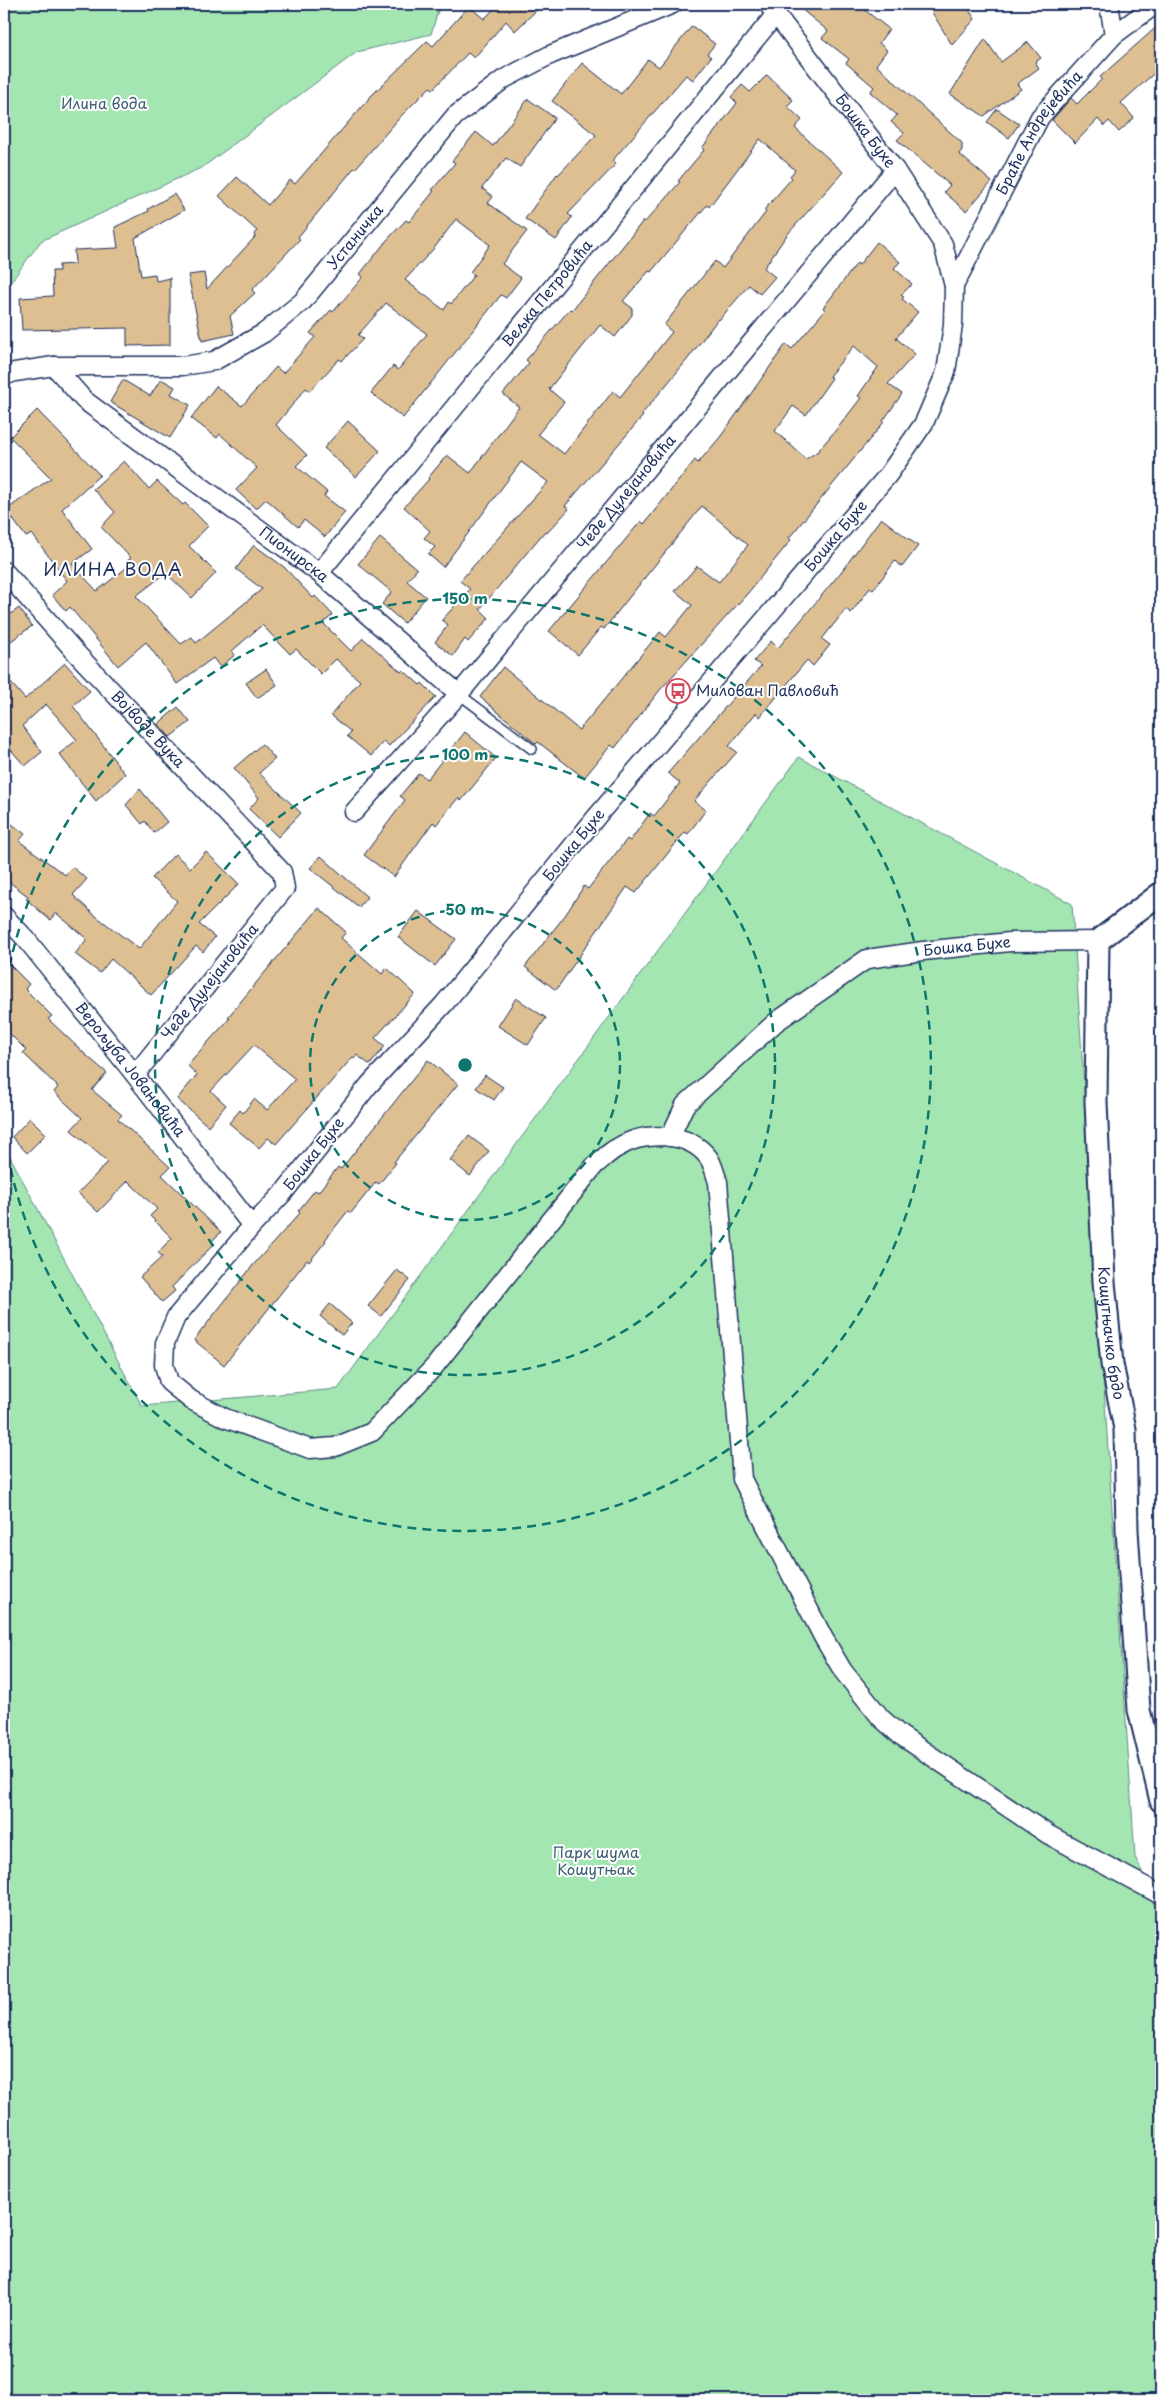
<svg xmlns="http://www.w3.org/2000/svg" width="1165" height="2404" viewBox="0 0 1165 2404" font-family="'Playpen Sans',sans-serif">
<rect width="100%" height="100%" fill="#fff"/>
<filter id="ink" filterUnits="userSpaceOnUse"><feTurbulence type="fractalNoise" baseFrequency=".02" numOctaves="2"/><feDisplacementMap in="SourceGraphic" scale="10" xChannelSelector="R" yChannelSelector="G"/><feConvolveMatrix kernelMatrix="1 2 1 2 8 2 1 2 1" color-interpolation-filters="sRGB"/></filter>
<g filter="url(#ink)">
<g fill="#a3e6b1" stroke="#5f8a88">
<path d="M4,4H440L431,34L357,52L203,167L41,241L4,291Z"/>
<path d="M799,757L1072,904L1135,1857L1161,1911V2400H4V1145L142,1406L338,1389Z"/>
</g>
<g fill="#debf91" stroke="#1b2f5e" fill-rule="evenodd">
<path d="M489,4H543L515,31L506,21L474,58L468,53L433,89L430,87L402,115L355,169L354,168L298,237L300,239L252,290L255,293L230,316L234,334L202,341L188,275L204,273L207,289L255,237L254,235L257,231L219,196L237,177L268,205L290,180L295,184L371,96L427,41L433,46L469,6L484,19L494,9Z"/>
<path d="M795,4H857L889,29L879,43L887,50L876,65L962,143V150L959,154L992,182L966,211L944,192L950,185L897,140L904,133L891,122L897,115L870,92L874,87L846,63L849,59L822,38L828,31Z"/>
<path d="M927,4H965L975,19L952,45Z"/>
<path d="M1161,23V67L1121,103L1134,118L1119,132L1109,121L1104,126L1098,119L1075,143L1052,120L1071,98L1077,104L1102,79L1100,77Z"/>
<path d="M692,26L715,44L707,54L711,57L693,80L686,75L612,161L616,164L568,214L572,217L556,240L525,219L557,174L558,175L596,135L552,101L582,63L621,94L648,59L659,67Z"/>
<path d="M985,39L1001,62L1028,42L1041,58L1035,62L1039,68L1017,84L1021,89L984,116L950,94Z"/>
<path d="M767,75L793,100L787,106L802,120L795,128L843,172L786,236L764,268L775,277L760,294L749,285L719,320L718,319L687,360L642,414L643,416L565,506L569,509L547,533L545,531L480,609L489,618L468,642L465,639L453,656L435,642L448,625L442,620L470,589L460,581L548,482L521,462L443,567L428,554L435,547L424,538L430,531L404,507L429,479L428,478L447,455L470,473L519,407L503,394L529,363L526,360L570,309L572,310L643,221L645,222L680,182L678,181L704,150L702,148L737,103L731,97L742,85L750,92ZM760,139L795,170L790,176L792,178L764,210L766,212L723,268L715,261L664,325L672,332L620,397L613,391L564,454L538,434L564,402L549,389L600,325L615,337L632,315V308L623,301L649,271L651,272L707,205L709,207Z"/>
<path d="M528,99L555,118L520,167L506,158L482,188L493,197L488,203L527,231L502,264L521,278L506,298L501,295L403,418L371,393L393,366L398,370L427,334L386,303L358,335L363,339L342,361L339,359L310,391L306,388L276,425L307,455L296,466L327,492L324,496L345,512L325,537L304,520L298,527L266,499L256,509L236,490L257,468L220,434L217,438L191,418L216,386L242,406L276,367L283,373L315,337L310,333L331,310L333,312L363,277L360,274L387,240L406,220L409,222L434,191L432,190L455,163L452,161L476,132L493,146ZM456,219L490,245L470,272L474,275L451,304L449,302L444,310L405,280L435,247Z"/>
<path d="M997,109L1019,124L1009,138L987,122Z"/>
<path d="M174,194L184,210L135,238L141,276L155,274L156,281L170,278V345L127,346V328L22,330L20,298L53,296L52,271H59V265L75,264L74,250L118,248L115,227L149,211L148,209Z"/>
<path d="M877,242L900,262L894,268L912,284L901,295L904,297L902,299L918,312L896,338L915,354L888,384L902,394L883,421L884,422L789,538L791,540L747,594L660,690L615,748L611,745L584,778L538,742L536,744L480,697L503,667L579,730L660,632L666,637L692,605L675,591L697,566L719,582L748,545L702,506L604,629L601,627L578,655L549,631L641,521L644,524L695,460L698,463L721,436L786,344L792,349L825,310L823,308L857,263L859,265ZM854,346L878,367L858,396L861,398L840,425L818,451L806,459L775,431L793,406L806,415L832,378L829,376Z"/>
<path d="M161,379L175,387L171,394L190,405L170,438L110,402L123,380L150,396Z"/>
<path d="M37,410L100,475L62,509L92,549L72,564L97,591L130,565L127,561L131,558L101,527L115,512L93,489L124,461L149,489L157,481L183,505L185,503L208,526L189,546L216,573L192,598L166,573L136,596L181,644L192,637L196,643L262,589L236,569L254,545L284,567L313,598L315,596L333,615L323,623L351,651L363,638L401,672L403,670L420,685L422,683L436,697L389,746L384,741L371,756L347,736L351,732L331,715L360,681L336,659L321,674L296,649L290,654L262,625L232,651L235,655L220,667L213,658L177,684L146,642L118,666L70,607L66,611L52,595L67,581L32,534L26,537L6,510L51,478L10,437Z"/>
<path d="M348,421L380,451L356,477L324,448Z"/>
<path d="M881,518L918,546L902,567L895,561L873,590L870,588L851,613L846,609L822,639L830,645L813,666L807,660L760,717L756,713L729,746L737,752L694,801L706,810L688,834L685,832L636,893L627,887L556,990L525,967L566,914L584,886L588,889L627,839L630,841L650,813L654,816L680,783L668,773L761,666L754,661L771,641L778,648L841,572Z"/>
<path d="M380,538L417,569L407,581L426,597L404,623L382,604L392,592L358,564Z"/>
<path d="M19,608L32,626L4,646V619Z"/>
<path d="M65,663L90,691L73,706L125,774L96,801L59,754L77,740L46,704L22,726L42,752L25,766L4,742V675L25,699Z"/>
<path d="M266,669L277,685L257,698L246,683Z"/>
<path d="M178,707L190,722L170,737L158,724Z"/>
<path d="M465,732L496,758L461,801L458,798L436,825L433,822L394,877L364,855L405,800L400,796L419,773L427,779Z"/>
<path d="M262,744L275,759L259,773L301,813L278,837L249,809L259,798L234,768Z"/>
<path d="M140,789L167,822L154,833L145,821L142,824L126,805Z"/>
<path d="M4,818L25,834L19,841L65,875L72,867L87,879L73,895L92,913L139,949L177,901L152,878L175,854L190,868L206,852L239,884L199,924L215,937L203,952L196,946L151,995L111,959L100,973L75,954L87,939L56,913L50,920L26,899L29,897L4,878Z"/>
<path d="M321,856L367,897L359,907L310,868Z"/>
<path d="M319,908L346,932L341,938L382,974L387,968L415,994L375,1038L385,1046L370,1065L357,1055L355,1058L353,1057L276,1144L268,1138L259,1148L229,1123L240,1110L243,1113L254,1099L267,1110L295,1079L254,1045L211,1091L226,1105L208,1126L177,1099L197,1075L187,1065L230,1018L228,1017L261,977Z"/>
<path d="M418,911L456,939L435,966L398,937Z"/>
<path d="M4,959L29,984L25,989L52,1016L48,1019L87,1056L107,1073L92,1090L122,1115L118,1119L170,1167L162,1175L221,1232L212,1241L214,1244L172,1287L175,1291L162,1302L140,1277L162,1257L158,1252L172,1238L150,1216L157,1209L128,1181L98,1212L78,1193L108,1162L71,1130L82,1118L54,1092L58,1087L23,1053L26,1050L4,1028Z"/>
<path d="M516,998L546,1018L528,1045L498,1026Z"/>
<path d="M428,1060L458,1084L394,1162L396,1163L379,1184L376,1182L351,1213L348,1211L325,1240L326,1241L309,1262L307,1260L224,1365L194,1340L254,1264L300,1213L298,1211L315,1190L318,1192L338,1167L341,1169Z"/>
<path d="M485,1075L503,1087L494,1100L476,1088Z"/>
<path d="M30,1118L46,1134L27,1153L12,1137Z"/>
<path d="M469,1136L489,1151L470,1176L450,1160Z"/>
<path d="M397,1270L410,1280L381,1316L368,1306Z"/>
<path d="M330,1304L352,1323L342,1335L320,1316Z"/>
</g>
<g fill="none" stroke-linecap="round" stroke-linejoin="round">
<defs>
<path id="service" d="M459,694L532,749"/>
<g id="minor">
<path id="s1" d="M768,4L895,170L943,244L954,286L953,325L946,372L924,423L888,475L598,815L444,1004L369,1085L284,1192L252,1226L176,1317L165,1343L164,1365L169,1382L191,1400L225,1418L310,1449L335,1447L372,1432L434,1367L595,1165C603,1159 609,1152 617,1148C643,1131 688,1131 708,1157C713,1163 715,1174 718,1182L742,1479L823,1637L843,1671L881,1718L900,1735L1049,1835L1161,1895"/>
<path d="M1109,4L1114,35"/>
<path id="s2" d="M954,286L1040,117L1114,35L1156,4"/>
<path id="s3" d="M54,366L84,400L319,573L459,694"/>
<path id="s4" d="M4,376L15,372L54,366H183L214,361L264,333L303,301L455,116L504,79L550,55L673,4"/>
<path id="s5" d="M4,571L78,655L282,872L285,888L135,1075"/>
<path id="s6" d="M319,573L776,14"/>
<path id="s7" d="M354,812L459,694L895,170"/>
<path id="s8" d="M4,916L26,939L135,1075L252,1226"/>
<path id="s9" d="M670,1137L685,1105L776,1022L867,959L923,951L1010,942L1098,941"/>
</g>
<g id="tertiary">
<path id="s10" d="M1161,893L1098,941L1096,1102L1104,1282L1112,1364L1125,1429L1127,1530L1139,1710L1161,1801"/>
</g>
</defs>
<use href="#service" stroke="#1b2f5e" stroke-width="12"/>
<use href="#minor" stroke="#1b2f5e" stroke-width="21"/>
<use href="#tertiary" stroke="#1b2f5e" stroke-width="25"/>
<use href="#service" stroke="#fff" stroke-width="9"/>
<use href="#minor" stroke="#fff" stroke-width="18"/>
<use href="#tertiary" stroke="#fff" stroke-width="21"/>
</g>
</g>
<g fill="none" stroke="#0f766e" stroke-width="2.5" stroke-dasharray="9 6">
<circle cx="465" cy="1065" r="155"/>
<circle cx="465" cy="1065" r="310"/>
<path d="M4 996A466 466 0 1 1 4 1134"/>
</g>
<defs>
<symbol id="bus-ring" viewBox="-11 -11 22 22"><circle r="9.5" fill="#fff" stroke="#d1495b" stroke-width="1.5"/><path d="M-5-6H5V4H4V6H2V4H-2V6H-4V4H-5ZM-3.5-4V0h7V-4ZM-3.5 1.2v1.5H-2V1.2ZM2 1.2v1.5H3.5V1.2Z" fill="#d1495b"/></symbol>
</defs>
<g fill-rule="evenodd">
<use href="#bus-ring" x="664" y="677" width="28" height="28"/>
</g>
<g text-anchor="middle" stroke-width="4" stroke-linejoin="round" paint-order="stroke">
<g font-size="15" fill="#3d5d73" stroke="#fff">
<text x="104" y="109">Илина вода</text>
<text x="596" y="1858">Парк шума<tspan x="596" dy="17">Кошутњак</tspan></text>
</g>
<g font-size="15" fill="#1b2f5e" stroke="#fff">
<text dy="5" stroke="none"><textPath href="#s1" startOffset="160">Бошка Бухе</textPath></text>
<text dy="5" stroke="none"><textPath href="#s2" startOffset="176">Браће Андрејевића</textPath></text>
<text dy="5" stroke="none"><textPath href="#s4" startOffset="402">Устаничка</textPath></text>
<text dy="5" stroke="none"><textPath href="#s6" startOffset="361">Вељка Петровића</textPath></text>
<text dy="5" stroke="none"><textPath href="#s7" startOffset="420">Чеде Дулејановића</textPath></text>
<text transform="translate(836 536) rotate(-50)" y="5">Бошка Бухе</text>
<text dy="5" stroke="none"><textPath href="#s3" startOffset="306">Пионирска</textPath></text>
<text dy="5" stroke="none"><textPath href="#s5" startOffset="214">Војводе Вука</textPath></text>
<text transform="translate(574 845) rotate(-51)" y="5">Бошка Бухе</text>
<text dy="5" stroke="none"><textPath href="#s9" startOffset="370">Бошка Бухе</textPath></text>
<text transform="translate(210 982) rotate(-51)" y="5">Чеде Дулејановића</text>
<text dy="5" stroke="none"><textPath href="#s8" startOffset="199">Верољуба Јовановића</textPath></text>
<text transform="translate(314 1154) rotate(-52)" y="5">Бошка Бухе</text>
<text dy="5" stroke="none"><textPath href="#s10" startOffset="472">Кошутњачко брдо</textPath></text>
</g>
<g font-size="15" fill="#1b2f5e" stroke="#fff" text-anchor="start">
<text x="696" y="696">Милован Павловић</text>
</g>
<g font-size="18" letter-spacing="1" fill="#1b2f5e" stroke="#fff">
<text x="113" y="576">ИЛИНА ВОДА</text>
</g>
</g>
<circle cx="465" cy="1065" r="8" fill="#0f766e" stroke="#fff" stroke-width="2.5"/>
<g font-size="15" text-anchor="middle" font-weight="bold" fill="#0f766e" stroke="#fff" stroke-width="4" stroke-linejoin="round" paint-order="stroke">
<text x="465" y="604">150 m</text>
<text x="465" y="760">100 m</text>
<text x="465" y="915">50 m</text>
</g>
<rect width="1165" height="2404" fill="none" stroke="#fff" stroke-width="20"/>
<rect x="10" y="10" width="1145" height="2384" fill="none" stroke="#1b2f5e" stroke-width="2" filter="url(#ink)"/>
</svg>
